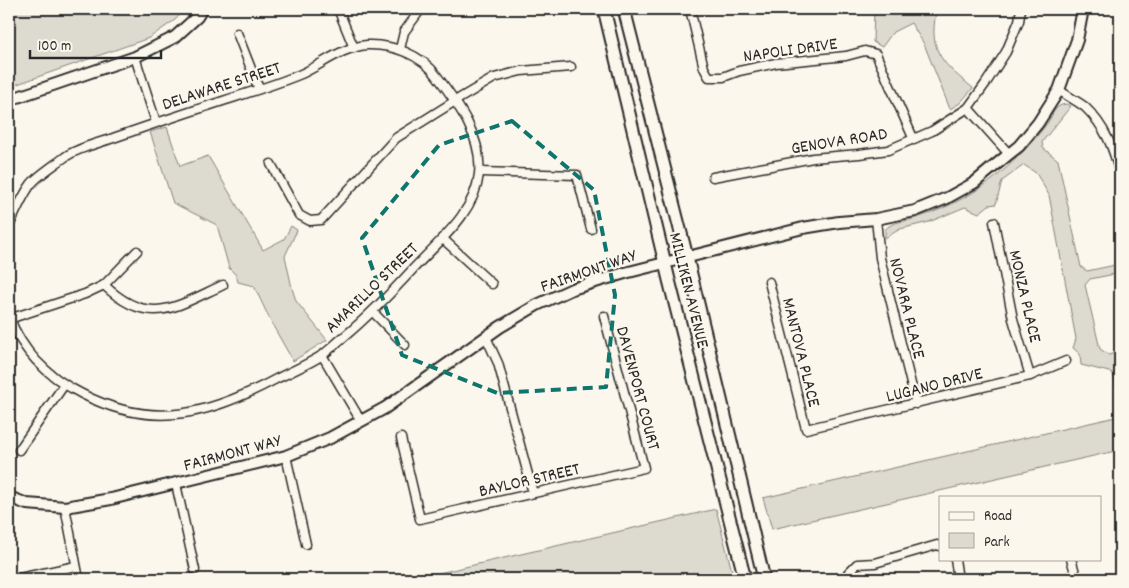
<svg xmlns="http://www.w3.org/2000/svg" width="1129" height="588" viewBox="0 0 1129 588" font-family="Dekko,sans-serif">
<rect width="100%" height="100%" fill="#fbf7ec"/>
<filter id="ink" filterUnits="userSpaceOnUse"><feTurbulence type="fractalNoise" baseFrequency=".02" numOctaves="2"/><feDisplacementMap in="SourceGraphic" scale="10" xChannelSelector="R" yChannelSelector="G"/><feConvolveMatrix kernelMatrix="1 2 1 2 8 2 1 2 1" color-interpolation-filters="sRGB"/></filter>
<g filter="url(#ink)">
<g fill="#dddad0" stroke="#84827e">
<path d="M9,9H185L175,20L149,38L9,87Z"/>
<path d="M874,9H914L936,13C928,52 944,65 973,88L960,103L950,109L924,44L911,23L893,32L882,47L873,42Z"/>
<path d="M1066,104L1071,106L1042,142L1043,148L1058,160L1081,267L1087,271L1120,264V273L1090,279L1085,285L1100,349L1109,355L1120,351V409L1113,373L1081,365L1080,354L1073,348L1076,339L1049,195L1036,173L1024,165L1002,181L996,204L989,205L979,213L965,207L929,222L900,229L885,238V230C891,222 901,222 909,220C939,212 967,198 992,180C1013,163 1032,144 1048,122C1053,114 1055,105 1066,104Z"/>
<path d="M167,127L180,166L208,156L263,250L284,239L291,226L297,230L285,256L292,288L296,301L327,340L293,361L272,324L254,286L238,282L236,275L229,268L217,225L173,203L150,132Z"/>
<path d="M1120,416V450L772,529L763,498Z"/>
<path d="M716,509L734,579H413Z"/>
</g>
<g fill="none" stroke-linecap="round" stroke-linejoin="round">
<defs>
<g id="street">
<path d="M338,9L354,48"/>
<path d="M690,9L704,68L709,77H723L739,71L776,63L846,56L865,51L876,54L914,140"/>
<path d="M237,33L259,89"/>
<path d="M400,49L404,32L421,9"/>
<path d="M135,57L156,122"/>
<path d="M1059,90C1067,96 1077,101 1085,107C1105,126 1114,149 1120,175"/>
<path d="M968,108L1009,154"/>
<path d="M271,164L299,215L310,221L321,220L396,138L455,101L494,78L521,71L571,67"/>
<path d="M480,172L577,175L591,229"/>
<path d="M713,177L813,158L859,154L888,150L932,131L968,108L986,83L1006,52L1019,21L1021,9"/>
<path d="M876,219L880,258L916,404"/>
<path d="M994,222L1013,319L1030,376"/>
<path d="M9,226C15,214 23,194 32,183C39,175 56,164 65,157C79,147 100,143 116,137C153,124 189,112 226,100C251,92 277,84 301,74C323,64 342,47 367,45C393,44 422,55 437,76C458,104 483,138 479,174C475,213 439,241 414,268C392,292 370,315 345,336C337,342 330,350 321,356C308,364 293,371 278,378C211,414 154,431 82,394C48,377 22,352 9,316"/>
<path d="M442,238L492,284"/>
<path d="M769,282L806,429L1030,376L1066,361"/>
<path d="M104,285C149,328 175,307 223,285"/>
<path d="M373,312L405,345"/>
<path d="M9,319L85,294L104,285L137,251"/>
<path d="M486,337L498,363L533,493"/>
<path d="M322,355L361,421"/>
<path d="M401,438L420,519L644,468L604,316"/>
<path d="M19,450L64,385"/>
<path d="M286,456L306,544"/>
<path d="M176,484L195,570"/>
<path d="M65,507L79,579"/>
<path d="M955,559L958,579"/>
<path d="M1071,559L1077,579"/>
<path d="M15,579L76,566"/>
<path d="M847,579L848,573L857,564L875,563L937,545L940,546"/>
</g>
<g id="secondary">
<path d="M9,100L135,57L175,37L197,17L202,9"/>
<path d="M9,497L27,504L65,507L111,499L286,456L330,438L385,408L500,327L537,305L572,289L625,273L803,228L839,222L876,219L915,211L947,198L974,183L1009,154L1019,146L1038,123L1059,90L1077,40L1083,9"/>
</g>
<g id="primary">
<path d="M604,9L669,280L745,579"/>
<path d="M624,9L684,245L764,579"/>
</g>
</defs>
<use href="#street" stroke="#2b2b2b" stroke-width="11"/>
<use href="#secondary" stroke="#2b2b2b" stroke-width="14"/>
<use href="#primary" stroke="#2b2b2b" stroke-width="15"/>
<use href="#street" stroke="#fbf7ec" stroke-width="8"/>
<use href="#secondary" stroke="#fbf7ec" stroke-width="10"/>
<use href="#primary" stroke="#fbf7ec" stroke-width="11"/>
</g>
</g>
<path fill="none" stroke="#0f766e" stroke-width="4" stroke-dasharray="10 6" stroke-linejoin="round" d="M512,121L594,190L615,295L606,387L497,393L402,355L362,238L439,145Z"/>
<g text-anchor="middle" stroke-width="4.5" stroke-linejoin="round" paint-order="stroke">
<g font-size="18" fill="#2b2b2b" stroke="#fbf7ec">
<text transform="translate(790 49) rotate(-8)" y="6">NAPOLI DRIVE</text>
<text transform="translate(221 85) rotate(-18)" y="6">DELAWARE STREET</text>
<text transform="translate(839 140) rotate(-9)" y="6">GENOVA ROAD</text>
<text transform="translate(588 270) rotate(-19)" y="6">FAIRMONT WAY</text>
<text transform="translate(371 287) rotate(-44)" y="6">AMARILLO STREET</text>
<text transform="translate(690 290) rotate(76)" y="6">MILLIKEN AVENUE</text>
<text transform="translate(1026 296) rotate(77)" y="6">MONZA PLACE</text>
<text transform="translate(908 308) rotate(76)" y="6">NOVARA PLACE</text>
<text transform="translate(802 352) rotate(76)" y="6">MANTOVA PLACE</text>
<text transform="translate(934 384) rotate(-14)" y="6">LUGANO DRIVE</text>
<text transform="translate(639 388) rotate(75)" y="6">DAVENPORT COURT</text>
<text transform="translate(232 452) rotate(-15)" y="6">FAIRMONT WAY</text>
<text transform="translate(529 479) rotate(-13)" y="6">BAYLOR STREET</text>
</g>
</g>
<rect width="1129" height="588" fill="none" stroke="#fbf7ec" stroke-width="30"/>
<rect x="15" y="15" width="1099" height="558" fill="none" stroke="#2b2b2b" stroke-width="2" filter="url(#ink)"/>
<rect x="939" y="496" width="162" height="65" fill="#fbf7ec" stroke="#a8a59f"/>
<rect x="949" y="512" width="25" height="8" fill="#fbf7ec" stroke="#a8a59f"/>
<text x="984" y="520" font-size="15" fill="#2b2b2b">Road</text>
<rect x="949" y="533" width="25" height="15" fill="#dddad0" stroke="#a8a59f"/>
<text x="984" y="546" font-size="15" fill="#2b2b2b">Park</text>
<path d="M30 50v8h131v-8" fill="none" stroke="#2b2b2b" stroke-width="2.5"/>
<text x="38" y="50" font-size="15" fill="#2b2b2b" stroke="#fbf7ec" stroke-width="4" paint-order="stroke">100 m</text>
</svg>
